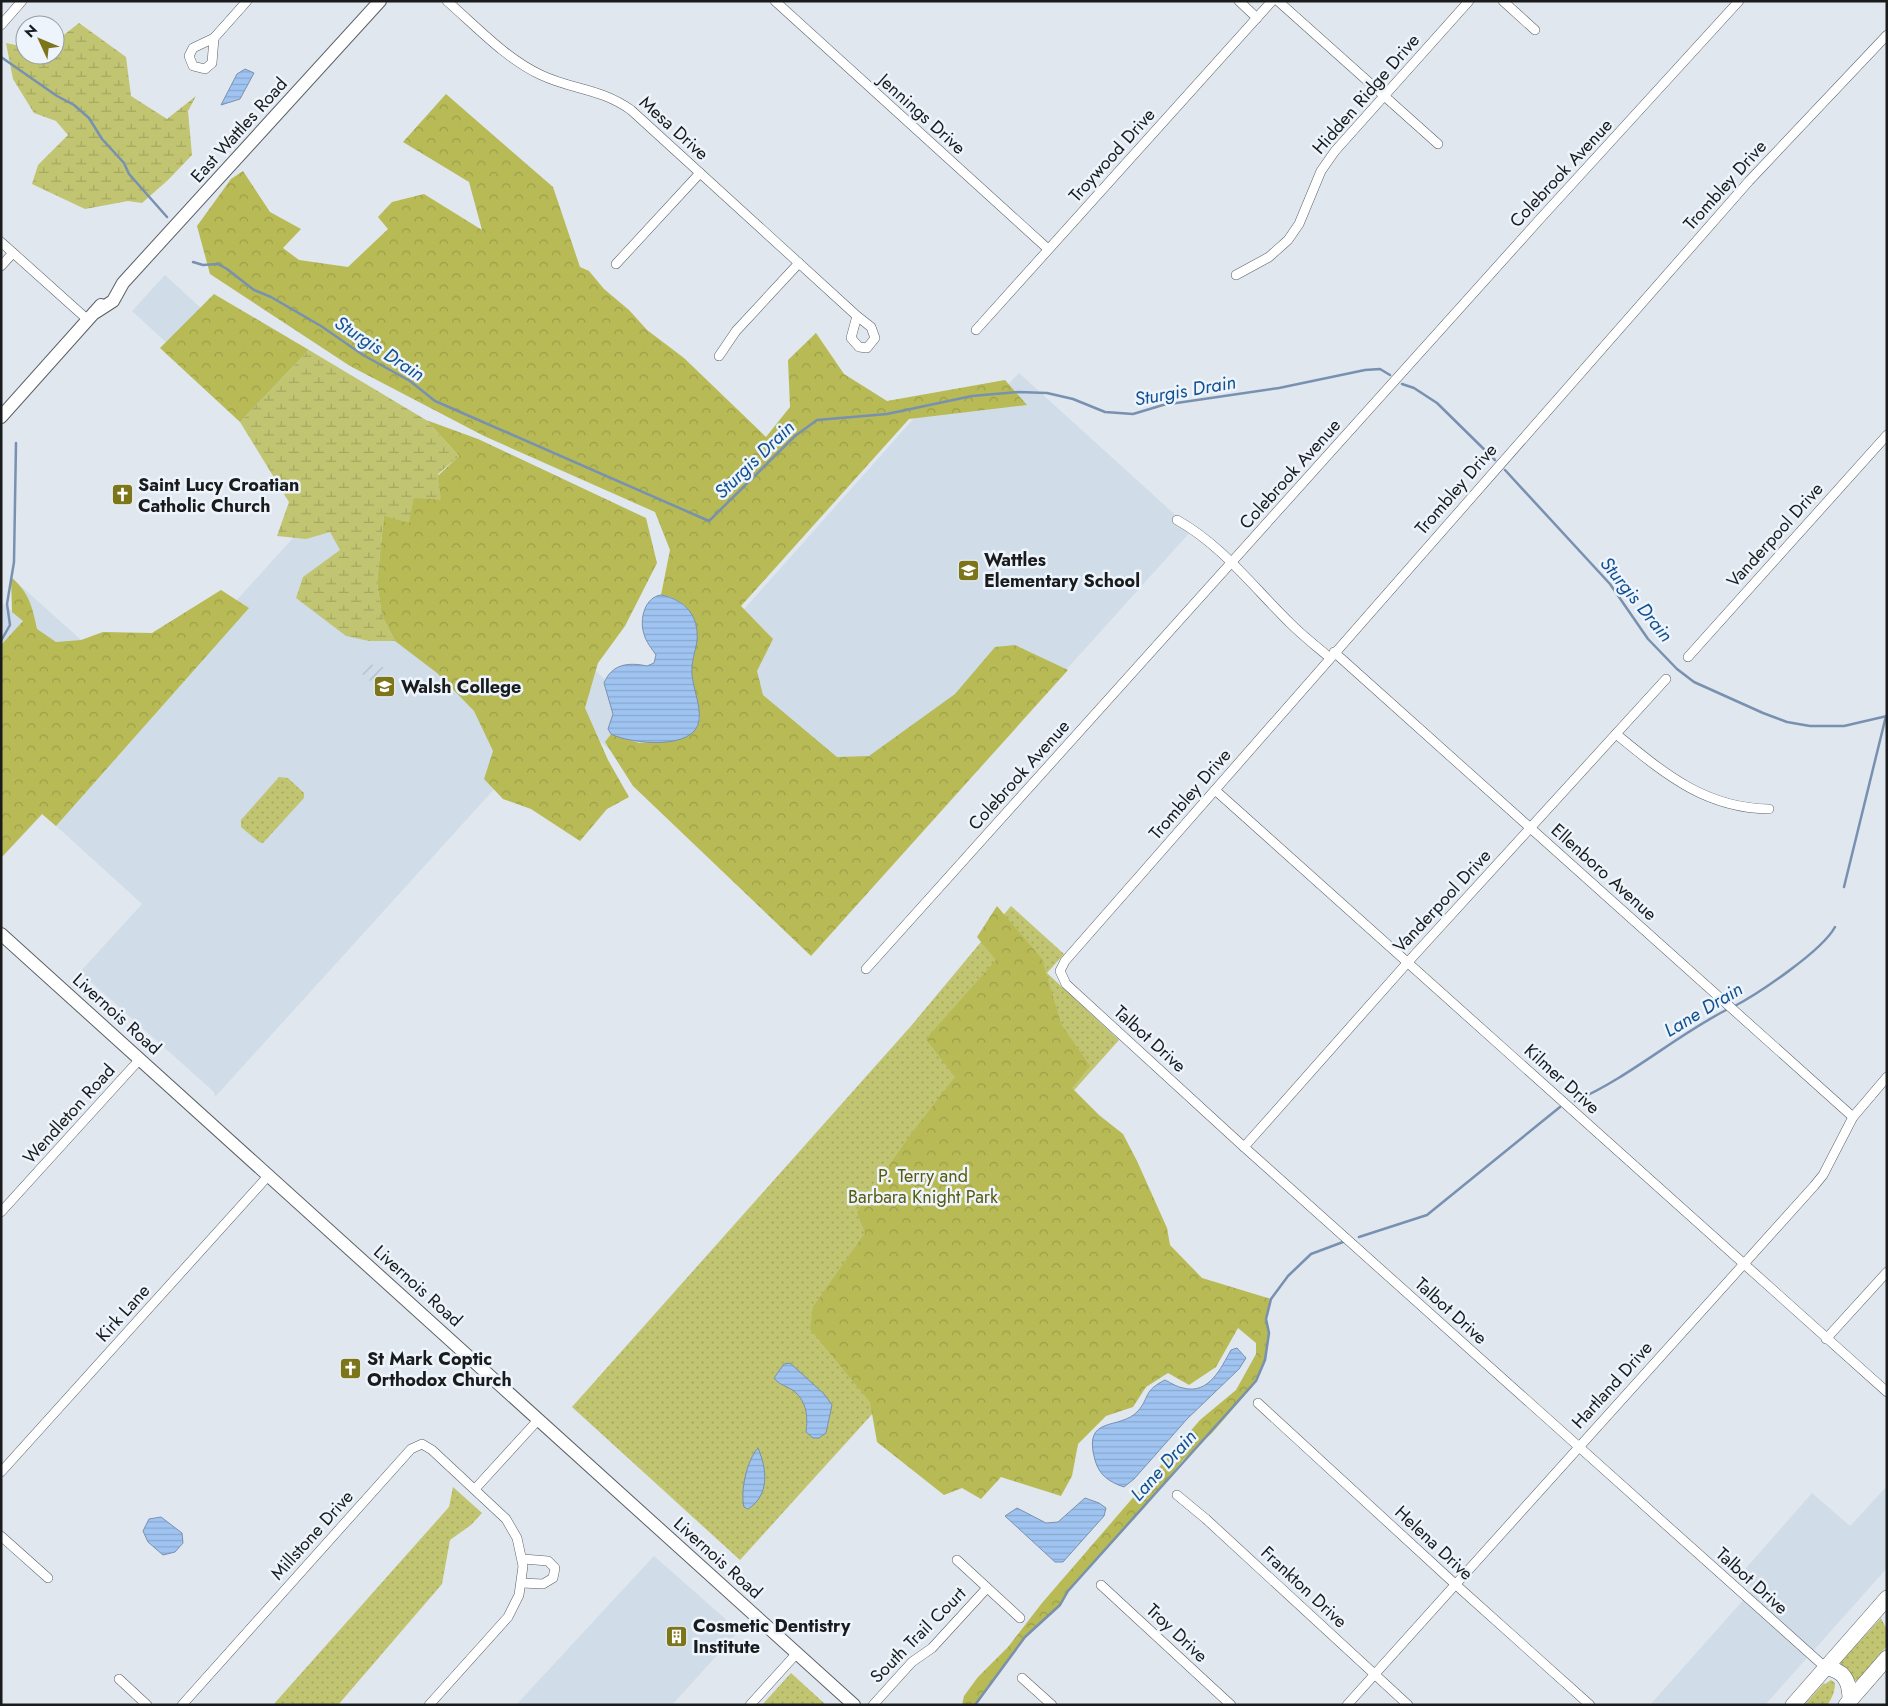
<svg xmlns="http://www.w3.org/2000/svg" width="1888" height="1706" viewBox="0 0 1888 1706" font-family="Jost,sans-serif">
<defs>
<pattern id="industrial-furrows" width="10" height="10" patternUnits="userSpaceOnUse" patternTransform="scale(1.25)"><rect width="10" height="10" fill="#d0dde9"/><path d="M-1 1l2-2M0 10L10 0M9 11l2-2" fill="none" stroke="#b2bdc7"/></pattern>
<pattern id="grass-dots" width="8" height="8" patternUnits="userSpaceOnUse" patternTransform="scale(1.25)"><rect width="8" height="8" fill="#c1c470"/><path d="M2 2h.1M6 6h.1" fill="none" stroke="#a5a861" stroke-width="1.8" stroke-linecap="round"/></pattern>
<pattern id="forest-crowns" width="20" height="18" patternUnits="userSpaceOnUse" patternTransform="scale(1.25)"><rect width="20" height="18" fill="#b7ba55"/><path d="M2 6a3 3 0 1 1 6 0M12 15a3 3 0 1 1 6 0" fill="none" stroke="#9d9f4a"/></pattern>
<pattern id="wetland-marsh" width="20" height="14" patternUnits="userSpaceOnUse" patternTransform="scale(1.25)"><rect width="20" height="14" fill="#c1c470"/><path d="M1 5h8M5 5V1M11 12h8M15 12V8" fill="none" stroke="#a5a861"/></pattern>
<pattern id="water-rules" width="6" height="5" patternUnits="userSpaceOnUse" patternTransform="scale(1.25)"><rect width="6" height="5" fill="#a0c4f1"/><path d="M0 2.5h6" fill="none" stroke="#89a8ce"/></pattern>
</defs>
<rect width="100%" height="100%" fill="#e0e7ee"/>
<g fill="#d0dde9">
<path d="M165,275L647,718L924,407L1000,393L1019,373L1192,530L820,943L566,710L215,1097L214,1092L80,972L142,904L43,814L1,858V602L12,611V578L147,699L332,495L132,311Z"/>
<path d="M1887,1486V1568L1765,1705H1650L1753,1589L1739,1576L1812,1493L1850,1526Z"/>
<path d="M654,1556L739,1631L672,1705H516Z"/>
</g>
<path fill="url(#industrial-furrows)" d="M371,663L376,668L379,664L384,668L382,672L386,676L375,689L368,684L370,681L362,674Z"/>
<g fill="url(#grass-dots)">
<path d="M279,777L288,778L304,793V798L263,843L259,842L241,827V820Z"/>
<path d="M1011,906L1064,954L1047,973L1119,1040L1060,1106L1085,1179L740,1560L572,1407L911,1026Z"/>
<path d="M453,1487L482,1513L471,1525L450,1540L442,1584L338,1705H273L449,1507Z"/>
<path d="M1881,1618L1887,1630V1646L1857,1681L1853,1680L1850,1672L1840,1663Z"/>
<path d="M791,1673L826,1705H762Z"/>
<path d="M1831,1680L1835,1683C1835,1691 1832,1699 1827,1705H1804L1824,1683L1825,1684Z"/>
</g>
<g fill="url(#forest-crowns)">
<path d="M446,94L553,187L580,267L589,271L604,289L629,310L647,330L684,358L766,437L790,407L788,360L816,333L844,374L887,401L1005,380L1027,405L909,419L741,606L773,639L757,671L763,695L837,757L869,756L955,694L995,647L1015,645L1068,670L811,956L633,786L605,742L611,734L639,743L677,740L700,719C697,701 692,683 691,665C691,657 695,650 696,642C701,618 684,598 661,595L670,550L655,512L484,436L350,366L210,274L197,226L231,179L243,171L270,212L301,229L283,248L299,260L348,267L388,229L378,217L392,202L424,194L482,230L469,182L403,142Z"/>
<path d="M214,294L309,350L240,422L160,348Z"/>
<path d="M426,420L478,439L646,518L657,563L625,626L598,663L585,708L608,760L629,797L607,809L580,841L531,809L503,799L484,779L493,751L474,711L437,673L395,641L382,616L377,582L384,516L414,498L459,456Z"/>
<path d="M11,577C29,593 32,605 37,629L56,642L81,640L103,632L152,633L221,590L249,608L56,826L42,814L1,858V645L23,621L12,612Z"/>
<path d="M997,906L1042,959L1061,1024L1090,1066L1072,1088L1099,1115L1123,1134L1137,1161L1167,1228L1170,1245L1202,1278L1271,1299L1266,1319L1269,1333L1265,1360L1252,1387L1212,1433L1183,1460L1144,1508L1068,1591L1056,1610L1025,1637L975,1705H962L964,1696L978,1677L1008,1647L1042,1603L1200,1420L1236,1390L1256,1354V1343L1238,1328L1216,1367L1189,1385L1168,1373L1146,1387L1133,1407L1106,1416L1078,1444L1072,1476L1061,1496L1001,1477L981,1499L962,1488L944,1495L877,1442L870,1402L810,1329L813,1307L865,1233L857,1212L911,1134L955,1077L926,1039L996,960L977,937Z"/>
</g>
<g fill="url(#wetland-marsh)">
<path d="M79,23L126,57L131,96L167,119L196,96L188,111L192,155L168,180L142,203L128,201L85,209L32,184L38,165L68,135L56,121L34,113L13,79L6,43L25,47V55H55V42Z"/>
<path d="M309,350L426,420L459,456L438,474L441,500L414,498L409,523L384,516L377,582L382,616L395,641H369L346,636L296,598L303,577L340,550L330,532L306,539L277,536L289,502L240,422Z"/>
</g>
<g fill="url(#water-rules)" stroke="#7891b1">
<path d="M245,69L254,73L240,99L221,105L237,74Z"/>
<path d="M661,595C685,600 699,615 697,641C695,653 691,662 692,674C693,689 701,705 699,720C696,751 630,744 611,734L608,729L613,714L604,683C612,664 628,662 647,666L654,663L656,655C652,649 646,642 644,634C639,619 645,597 661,595Z"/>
<path d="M1237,1348L1246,1358L1239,1369L1187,1419L1134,1479L1124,1487C1109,1482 1099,1475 1095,1460C1082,1414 1120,1431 1138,1411C1150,1397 1143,1391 1165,1380C1171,1383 1177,1387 1183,1388C1209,1395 1221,1368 1231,1350Z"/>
<path d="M790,1363L824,1394L832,1405L826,1433L819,1438H813L806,1432C808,1417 807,1402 794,1391C787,1386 779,1385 774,1378L784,1364Z"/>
<path d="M758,1448C767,1469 770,1495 748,1509L744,1507C740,1491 747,1460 758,1448Z"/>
<path d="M1085,1498L1099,1503L1106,1508L1104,1516L1063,1562H1055L1005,1516L1017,1508L1046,1523L1058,1522Z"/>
<path d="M161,1517L182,1533L183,1543L175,1552L163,1555L148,1542L143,1531L149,1519Z"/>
</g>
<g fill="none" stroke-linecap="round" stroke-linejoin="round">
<g stroke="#7891b1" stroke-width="2.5">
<path d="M1,57L57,96L74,105L89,118L102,139L124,163L129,174L167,217"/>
<path d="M193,262L203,265L218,264L227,269L254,290L271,297L321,326L363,355L410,381L435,401L709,521L795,436L817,420L887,414L972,396L1018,392L1047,393L1073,399L1105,412L1133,414L1163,405L1279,388L1365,370L1380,369L1390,375"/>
<path d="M1402,384L1414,388L1437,403L1495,460"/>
<path d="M1505,470L1610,584L1648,639L1677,669L1694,682L1763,713L1787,722L1810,726H1844L1887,716"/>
<path d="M1,641L10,625L7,604L14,562L16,443"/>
<path d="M1844,887L1886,716"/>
<path d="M1733,1007C1758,994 1822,951 1835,927"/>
<path d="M1575,1101C1630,1077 1675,1036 1728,1009"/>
<path d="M1359,1237L1427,1215L1560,1107"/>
<path d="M975,1705L1025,1637L1060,1605L1068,1591L1256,1381L1265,1360L1269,1333L1266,1319L1271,1299L1288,1276L1311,1254L1343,1242"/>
</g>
<defs>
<g id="minor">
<path d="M447,1C477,27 505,58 541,75C573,90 600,88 631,110L857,316L871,327L875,338L867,348L859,347L851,338L857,316"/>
<path d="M775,1L1048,249"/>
<path d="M1239,1L1257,18"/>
<path d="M1278,1L1438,144"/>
<path d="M1503,1L1535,30"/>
<path d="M1,25L22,1"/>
<path d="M214,38L212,63L205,69L193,66L189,56L193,48Z"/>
<path d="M214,38L247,1"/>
<path d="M1,242L88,320"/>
<path d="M616,264L700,173"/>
<path d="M1,266L13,253"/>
<path d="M1236,275L1269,257L1288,240L1299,224L1321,171L1335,151L1469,1"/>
<path d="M976,330L1272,1"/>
<path d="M719,356L736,331L799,263"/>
<path d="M1177,520C1222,545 1254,588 1291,624C1303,636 1316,646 1329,657"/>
<path d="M1334,652L1853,1117"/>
<path d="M1688,657L1887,435"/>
<path d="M1616,734C1664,773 1704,808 1769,809"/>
<path d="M1215,790L1887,1392"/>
<path d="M866,969L1539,220L1739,1"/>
<path d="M1244,1147L1408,962L1666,679"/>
<path d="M1,1212L140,1059"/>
<path d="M1826,1339L1887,1272"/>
<path d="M1258,1403L1455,1584L1590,1705"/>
<path d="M1,1472L269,1175"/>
<path d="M475,1489L538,1420"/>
<path d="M1177,1495L1206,1519L1408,1705"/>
<path d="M1,1536L48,1578"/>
<path d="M957,1560L1020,1618"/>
<path d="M522,1583L543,1584L553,1578L555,1568L548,1561L523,1559"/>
<path d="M1101,1585L1231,1705"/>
<path d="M1826,1668L1244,1147L1066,984L1060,971L1065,961L1749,181L1887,35"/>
<path d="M1022,1678L1052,1705"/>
<path d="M119,1679L147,1705"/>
<path d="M182,1705L411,1449L422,1444L432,1450L506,1519L517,1538L523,1566L519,1595L508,1617L429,1705"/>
<path d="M750,1705L797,1653"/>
<path d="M873,1705L912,1662L932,1648L987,1588"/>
<path d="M1347,1705L1814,1186L1823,1175L1853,1117L1887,1077"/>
</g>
<g id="secondary">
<path d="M96,312L113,301L123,283L380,1"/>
<path d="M1,417L101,305"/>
<path d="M1,934L854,1705"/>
</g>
<g id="primary">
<path d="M1826,1668C1845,1670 1850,1683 1850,1700"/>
<path d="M1793,1705L1887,1598"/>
<path d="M1846,1705L1887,1658"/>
</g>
</defs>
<use href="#minor" stroke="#5b6167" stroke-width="10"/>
<use href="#secondary" stroke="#5b6167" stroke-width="14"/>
<use href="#primary" stroke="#5b6167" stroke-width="16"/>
<use href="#minor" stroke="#fff" stroke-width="9"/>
<use href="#secondary" stroke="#fff" stroke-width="12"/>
<use href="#primary" stroke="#fff" stroke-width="15"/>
</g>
<defs>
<symbol id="church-square" viewBox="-11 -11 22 22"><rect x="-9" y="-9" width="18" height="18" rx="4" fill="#7c7519" stroke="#edf4fb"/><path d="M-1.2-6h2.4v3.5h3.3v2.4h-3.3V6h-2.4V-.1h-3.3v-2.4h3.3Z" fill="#fff"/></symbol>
<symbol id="school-square" viewBox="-11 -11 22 22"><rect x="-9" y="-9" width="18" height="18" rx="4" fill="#7c7519" stroke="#edf4fb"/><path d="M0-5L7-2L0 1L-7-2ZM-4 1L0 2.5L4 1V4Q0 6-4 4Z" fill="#fff"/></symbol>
<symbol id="university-square" viewBox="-11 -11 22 22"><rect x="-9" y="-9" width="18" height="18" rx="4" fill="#7c7519" stroke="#edf4fb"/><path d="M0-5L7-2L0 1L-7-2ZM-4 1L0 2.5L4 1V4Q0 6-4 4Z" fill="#fff"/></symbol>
<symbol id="building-square" viewBox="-11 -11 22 22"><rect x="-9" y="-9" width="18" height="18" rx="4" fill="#7c7519" stroke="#edf4fb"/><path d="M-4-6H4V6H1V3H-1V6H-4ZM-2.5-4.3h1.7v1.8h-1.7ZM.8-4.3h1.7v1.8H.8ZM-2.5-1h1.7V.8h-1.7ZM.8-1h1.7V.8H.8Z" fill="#fff"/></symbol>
</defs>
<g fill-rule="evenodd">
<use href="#church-square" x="110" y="482" width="25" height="25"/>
<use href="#school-square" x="956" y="558" width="25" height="25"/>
<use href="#university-square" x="372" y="674" width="25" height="25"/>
<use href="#church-square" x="338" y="1356" width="25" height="25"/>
<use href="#building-square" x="664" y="1624" width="25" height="25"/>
</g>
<g text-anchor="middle" stroke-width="5" stroke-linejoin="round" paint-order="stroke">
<g font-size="18" fill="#191b1d" stroke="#edf4fb">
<text transform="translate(1366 94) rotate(-49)" y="6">Hidden Ridge Drive</text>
<text transform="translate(922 114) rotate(42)" y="6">Jennings Drive</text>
<text transform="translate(674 128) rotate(42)" y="6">Mesa Drive</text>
<text transform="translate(239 130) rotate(-48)" y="6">East Wattles Road</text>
<text transform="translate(1112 155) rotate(-48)" y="6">Troywood Drive</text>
<text transform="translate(1561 173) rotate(-47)" y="6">Colebrook Avenue</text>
<text transform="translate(1725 185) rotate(-48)" y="6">Trombley Drive</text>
<text transform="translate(1290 474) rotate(-48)" y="6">Colebrook Avenue</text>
<text transform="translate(1456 489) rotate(-49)" y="6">Trombley Drive</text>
<text transform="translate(1775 535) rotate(-48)" y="6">Vanderpool Drive</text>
<text transform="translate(1019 775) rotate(-48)" y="6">Colebrook Avenue</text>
<text transform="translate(1190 794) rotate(-49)" y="6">Trombley Drive</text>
<text transform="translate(1604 872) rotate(42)" y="6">Ellenboro Avenue</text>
<text transform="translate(1442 901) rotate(-47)" y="6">Vanderpool Drive</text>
<text transform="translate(117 1014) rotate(42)" y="6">Livernois Road</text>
<text transform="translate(1150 1039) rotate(42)" y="6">Talbot Drive</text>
<text transform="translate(1562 1079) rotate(42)" y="6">Kilmer Drive</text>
<text transform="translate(69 1114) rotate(-48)" y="6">Wendleton Road</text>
<text transform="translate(418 1286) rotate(42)" y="6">Livernois Road</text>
<text transform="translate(1451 1311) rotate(42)" y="6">Talbot Drive</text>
<text transform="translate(123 1313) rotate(-48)" y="6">Kirk Lane</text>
<text transform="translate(1612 1385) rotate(-48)" y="6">Hartland Drive</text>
<text transform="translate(312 1535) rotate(-48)" y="6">Millstone Drive</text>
<text transform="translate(1434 1543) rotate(43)" y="6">Helena Drive</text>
<text transform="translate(718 1558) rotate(42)" y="6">Livernois Road</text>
<text transform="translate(1752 1581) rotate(42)" y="6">Talbot Drive</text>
<text transform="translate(1304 1587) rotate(43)" y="6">Frankton Drive</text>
<text transform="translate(1177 1633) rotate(43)" y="6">Troy Drive</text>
<text transform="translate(918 1635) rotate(-45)" y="6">South Trail Court</text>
</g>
<g font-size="18" font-weight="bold" fill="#191b1d" stroke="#edf4fb" text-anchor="start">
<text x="138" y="491">Saint Lucy Croatian<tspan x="138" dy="21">Catholic Church</tspan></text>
<text x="984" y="566">Wattles<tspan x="984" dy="21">Elementary School</tspan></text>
<text x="401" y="693">Walsh College</text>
<text x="367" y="1365">St Mark Coptic<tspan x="367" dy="21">Orthodox Church</tspan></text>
<text x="693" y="1632">Cosmetic Dentistry<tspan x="693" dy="21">Institute</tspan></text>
</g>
<g font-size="18" fill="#58590d" stroke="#edf4fb">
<text x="923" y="1182">P. Terry and<tspan x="923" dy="21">Barbara Knight Park</tspan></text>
</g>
<g font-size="19" font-style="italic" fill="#125092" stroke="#edf4fb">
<text transform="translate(380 348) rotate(33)" y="7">Sturgis Drain</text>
<text transform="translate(1185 390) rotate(-10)" y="7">Sturgis Drain</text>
<text transform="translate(754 459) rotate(-44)" y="7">Sturgis Drain</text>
<text transform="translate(1637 599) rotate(51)" y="7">Sturgis Drain</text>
<text transform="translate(1703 1009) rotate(-31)" y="7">Lane Drain</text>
<text transform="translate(1163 1465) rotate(-48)" y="7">Lane Drain</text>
</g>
</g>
<rect width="1888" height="1706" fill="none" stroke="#191b1d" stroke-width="5"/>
<g transform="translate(40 40) rotate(314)"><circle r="24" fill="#edf4fb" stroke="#989da2"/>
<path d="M0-4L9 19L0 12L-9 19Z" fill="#7c7519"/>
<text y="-8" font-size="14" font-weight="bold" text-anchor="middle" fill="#191b1d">N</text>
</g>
</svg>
